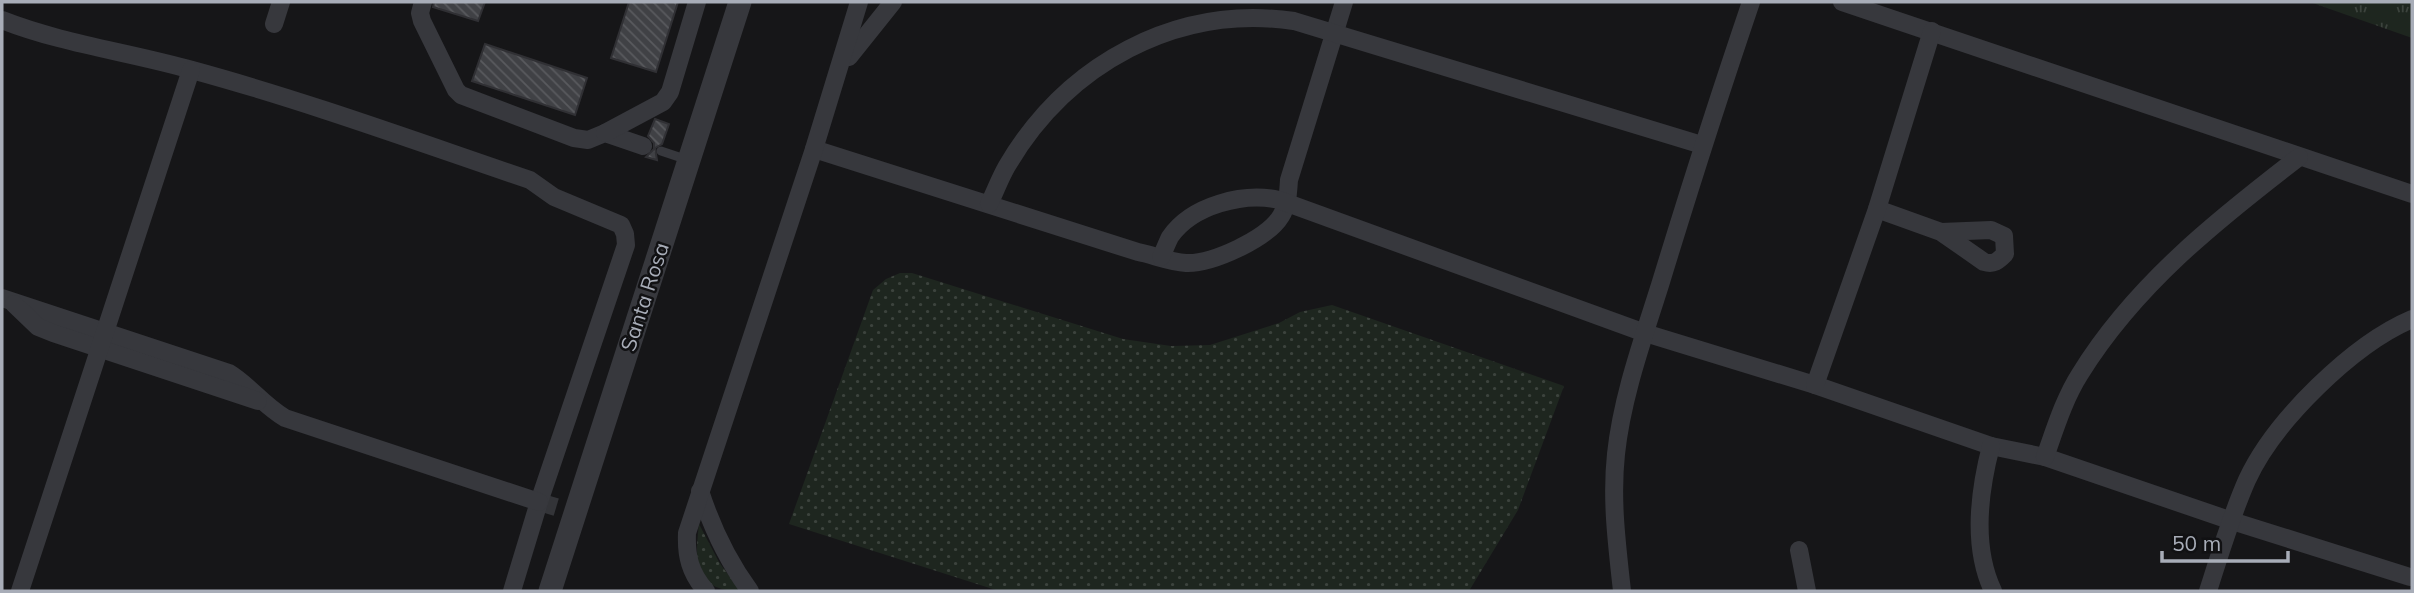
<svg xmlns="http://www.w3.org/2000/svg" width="2414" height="593" viewBox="0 0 2414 593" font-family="Mulish,sans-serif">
<defs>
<pattern id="grass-tufts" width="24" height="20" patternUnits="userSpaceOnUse" patternTransform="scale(1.75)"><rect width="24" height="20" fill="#1e261f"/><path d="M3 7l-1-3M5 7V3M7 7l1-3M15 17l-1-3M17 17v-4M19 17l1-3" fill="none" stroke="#3c433d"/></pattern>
<pattern id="park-dots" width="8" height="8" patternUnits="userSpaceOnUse" patternTransform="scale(1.75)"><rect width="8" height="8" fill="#1e261f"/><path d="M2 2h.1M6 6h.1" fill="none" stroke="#3c433d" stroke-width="1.8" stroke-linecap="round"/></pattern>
<pattern id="building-back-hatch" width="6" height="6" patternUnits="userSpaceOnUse" patternTransform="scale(1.75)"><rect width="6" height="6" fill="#404145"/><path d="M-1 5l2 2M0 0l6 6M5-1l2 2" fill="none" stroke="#595a5e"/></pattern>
</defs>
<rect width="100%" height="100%" fill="#161618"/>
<path fill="url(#grass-tufts)" d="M2310,2H2412V38Z"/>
<g fill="url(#park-dots)">
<path d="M900,273H912L1123,339L1171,346L1210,345L1279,323L1300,312L1332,305L1564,386L1518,510L1469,591H999L789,524L873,290L886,279Z"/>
<path d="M699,524L719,562L740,591C693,591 695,559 699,524Z"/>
</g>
<g fill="url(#building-back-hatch)" stroke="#303034" stroke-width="2">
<path d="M434,2H485L478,21L433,7Z"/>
<path d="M629,2H678L656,72L611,58Z"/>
<path d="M485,44L587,78L575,115L472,81Z"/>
<path d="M655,119L669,124L662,144L655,148L657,160L646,157L654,149V143L648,136Z"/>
</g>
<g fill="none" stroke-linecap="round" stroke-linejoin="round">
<path stroke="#333438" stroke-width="18" stroke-dasharray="18 9" stroke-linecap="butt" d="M539,502L559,508"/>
<path stroke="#37383d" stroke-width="9" d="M661,151L688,160"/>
<g stroke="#37383d" stroke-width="18">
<path d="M423,2L420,13L422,21L456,90L461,95L574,138L588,140L605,133L643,146"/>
<path d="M1842,2L2412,194"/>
<path d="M2,20C63,44 129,52 192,70C306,101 418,142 530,180L554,197L621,225L625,234L626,245L539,502L512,591"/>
<path d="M274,24L281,2"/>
<path d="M849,57L893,2"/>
<path d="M605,133L663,102L670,92L697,2"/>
<path d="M814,149L1138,252C1153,255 1170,262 1186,263C1212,264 1267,239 1281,216C1288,205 1288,193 1289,180L1344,2"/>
<path d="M989,204C995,192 1000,178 1007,166C1067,64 1176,4 1294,21L1702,145"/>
<path d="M1877,209L1941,232L1984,262C1994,265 1998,261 2005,254L2004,236L1991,230L1941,232"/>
<path d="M1161,257C1164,251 1167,243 1170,237C1192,205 1244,192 1279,200L1645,333L1815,385L1991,446L2045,457L2232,521L2410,577"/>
<path d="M2,298L229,373C249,385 263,405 285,418L539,502"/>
<path d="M14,304L38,327L53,333L258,401"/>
<path d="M1815,385L1877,209L1932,31"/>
<path d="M1991,446C1979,492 1972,547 1993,591"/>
<path d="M2045,457C2055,429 2064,399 2080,374C2135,285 2217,220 2299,157"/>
<path d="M700,491C712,528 727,560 750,591"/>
<path d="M1799,550L1807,591"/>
<path d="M20,591L191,70"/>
<path d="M706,591C690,573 686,556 687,533L814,149L859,2"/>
<path d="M1622,591C1617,545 1611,500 1616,454C1622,397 1643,339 1660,285C1689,190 1719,96 1751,2"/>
<path d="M2208,591C2220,554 2231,516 2247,480C2274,421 2353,344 2412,319"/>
</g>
<path stroke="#37383d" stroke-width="23" d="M550,591L740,2"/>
</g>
<g text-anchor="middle" stroke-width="5" stroke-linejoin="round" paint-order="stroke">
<g font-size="21" fill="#a8adb8" stroke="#111113">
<text transform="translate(645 297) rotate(-72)" y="7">Santa Rosa</text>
</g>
</g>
<rect width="2414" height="593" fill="none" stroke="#a8adb8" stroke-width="7"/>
<path d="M2162 551v10h126v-10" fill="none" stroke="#a8adb8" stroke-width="3.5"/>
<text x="2172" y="551" font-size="21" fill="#a8adb8" stroke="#111113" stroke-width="5" paint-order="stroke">50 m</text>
</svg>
